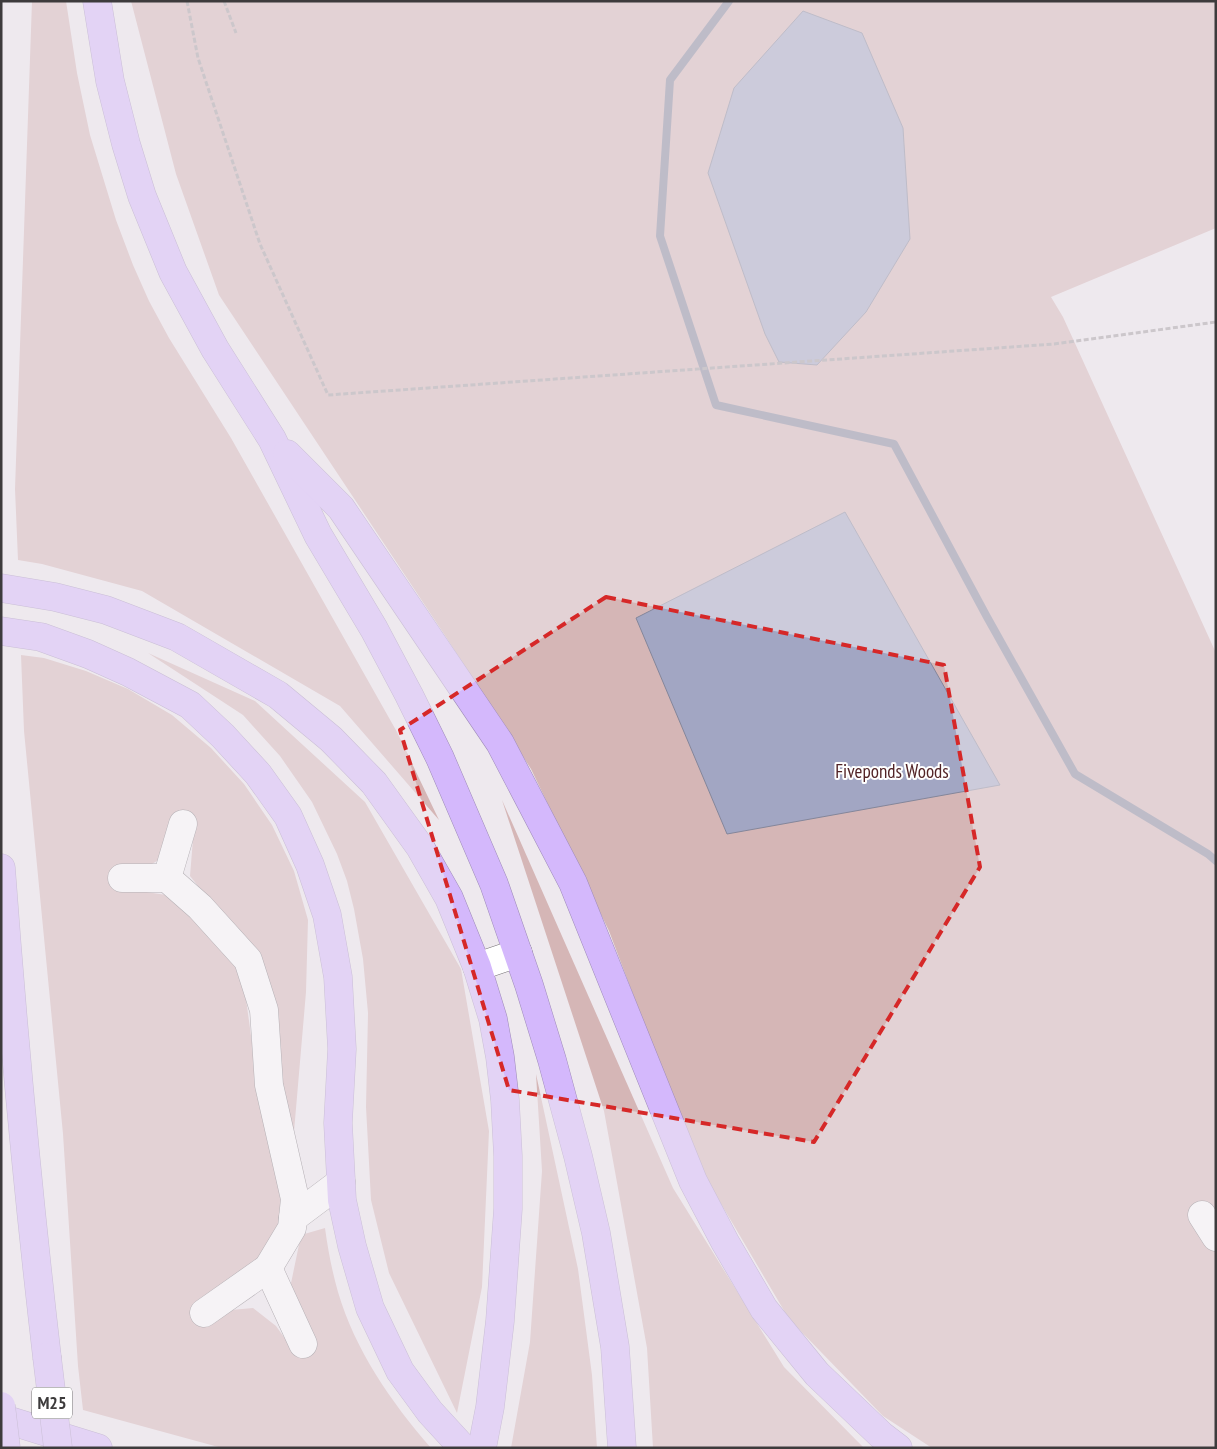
<svg xmlns="http://www.w3.org/2000/svg" width="1217" height="1449" viewBox="0 0 1217 1449" font-family="'PT Sans Narrow',sans-serif">
<rect width="100%" height="100%" fill="#eee9ee"/>
<g fill="#d5b6b6">
<path d="M32,1H66L77,73L90,135L116,220L133,265L149,301L169,338L231,438L397,732L439,820L340,706L142,591L42,564L18,560L15,489Z"/>
<path d="M131,1H1216V228L1051,297L1063,317L1216,653V1448H932L883,1416L789,1319L697,1163L609,931L531,769L446,637L219,295L176,174Z"/>
<path d="M148,653L255,701L365,802L461,969L489,1131L482,1287L457,1413L389,1273L371,1200L366,1107L368,1013L363,959L354,909L347,881L337,854L312,802L280,756L243,715Z"/>
<path d="M21,655L44,658L86,671L128,689L172,715L211,748L244,784L272,825L294,871L308,920L306,992L292,1155L245,945L190,876L193,839L147,867L119,888L180,897L242,970L256,1072L282,1156L285,1223L220,1311L253,1308L276,1326L291,1347L290,1288L301,1235L325,1228C328,1250 332,1271 338,1292C355,1350 391,1402 431,1448H222L83,1410L78,1366L63,1134L24,731Z"/>
<path d="M502,800L673,1188L784,1367L864,1448H653L647,1348L604,1111Z"/>
<path d="M536,1074L578,1269L592,1375L597,1448H511L530,1342L542,1171Z"/>
</g>
<g fill="#a2a6c3" stroke="#84869a">
<path d="M803,11L862,33L903,128L910,239L866,312L817,365L779,362L765,334L708,173L734,88Z"/>
<path d="M845,512L1000,785L727,834L636,618Z"/>
</g>
<g fill="none" stroke-linecap="round" stroke-linejoin="round">
<path stroke="#84869a" stroke-width="8" d="M729,1L670,80L660,236L716,405L894,444L987,617L1075,774L1208,854L1216,861"/>
<defs>
<g id="minor">
<path d="M122,878H167L200,907L248,960L264,1010L269,1085L295,1199L292,1228L268,1268L204,1313"/>
<path d="M167,878L183,824"/>
<path d="M477,967L518,953"/>
<path d="M1202,1215L1216,1237"/>
<path d="M293,1218L341,1182"/>
<path d="M268,1268L303,1344"/>
</g>
<g id="highway">
<path d="M97,1L110,81L126,144L142,196L173,272L215,349L272,439L318,535L374,629L409,695L440,758L494,884L529,985L552,1060L578,1156L596,1233L615,1347L622,1448"/>
<path d="M287,454L341,508L500,743L573,883L693,1181L725,1242L764,1309L817,1374L881,1435L898,1448"/>
<path d="M1,588L55,597L106,610L177,637L278,695L331,739L374,783L420,847L449,898L477,967L493,1019L500,1057L505,1100L508,1156V1209L500,1321L490,1407L482,1448"/>
<path d="M1,631L41,637L88,654L128,672L190,705L223,736L258,774L288,816L310,865L327,915L338,977L342,1049L338,1123L342,1200L352,1246L370,1308L400,1371L430,1412L463,1448"/>
<path d="M1,868C13,1031 28,1194 47,1357"/>
<path d="M1,1418L98,1448"/>
</g>
</defs>
<use href="#minor" stroke="#726e72" stroke-width="29"/>
<use href="#highway" stroke="#9f8cb9" stroke-width="29"/>
<g stroke="#a29ea1" stroke-width="3" stroke-dasharray="5 2.5" stroke-linecap="butt">
<path d="M187,1L198,58L260,244L328,395L1054,344L1216,322"/>
<path d="M224,1L236,33"/>
</g>
<use href="#minor" stroke="#fff" stroke-width="28"/>
<use href="#highway" stroke="#d4b8fc" stroke-width="28"/>
<defs>
<g id="highway-bridge">
<path d="M47,1357L58,1448"/>
<path d="M1,1406L6,1448"/>
</g>
</defs>
<use href="#highway-bridge" stroke="#9f8cb9" stroke-width="29" stroke-linecap="butt"/>
<use href="#highway-bridge" stroke="#d4b8fc" stroke-width="28"/>
</g>
<path d="M0 0H1217V1449H0ZM606,597L944,665L980,867L814,1142L509,1090L400,730Z" fill="#eee9ee" fill-opacity=".55" fill-rule="evenodd"/>
<path fill="none" stroke="#d62828" stroke-width="4" stroke-dasharray="10 6" stroke-linejoin="round" d="M606,597L944,665L980,867L814,1142L509,1090L400,730Z"/>
<g text-anchor="middle" stroke-width="4" stroke-linejoin="round" paint-order="stroke">
<rect fill="#fff" stroke="#777676" stroke-width="1" x="32" y="1387.5" width="40" height="31" rx="4"/>
<g font-size="18" font-weight="bold" fill="#3d3b3c">
<text x="52" y="1409">M25</text>
</g>
<g font-size="19" fill="#522326" stroke="#fff">
<text x="892" y="778">Fiveponds Woods</text>
</g>
</g>
<rect width="1217" height="1449" fill="none" stroke="#3d3b3c" stroke-width="5"/>
</svg>
